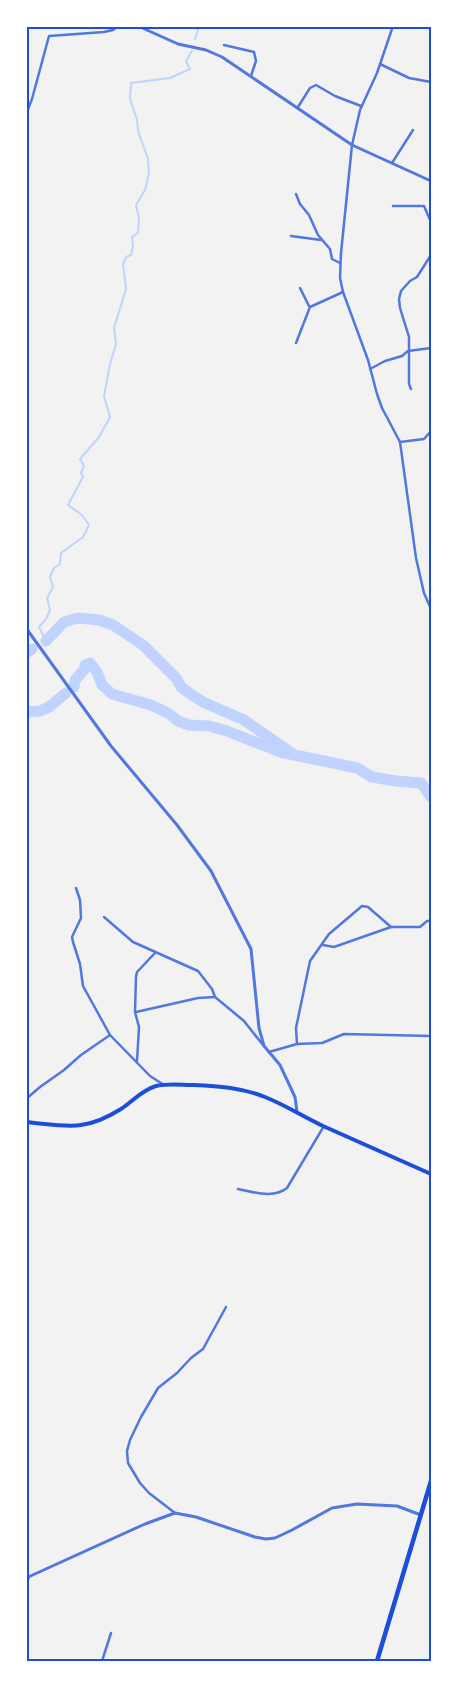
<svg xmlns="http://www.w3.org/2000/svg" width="457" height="1687" viewBox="0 0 457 1687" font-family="'Work Sans',sans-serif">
<rect width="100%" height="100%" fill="#f2f2f2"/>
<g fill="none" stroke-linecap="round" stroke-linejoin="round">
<g stroke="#bfd3fe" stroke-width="2">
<path d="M195,39L199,26"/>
<path d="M46,641L39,627L46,619L50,610L47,598L53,587L50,577L54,568L60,564L61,553L83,537L89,525L82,515L68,505L83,477L81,473L84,466L80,459L99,437L110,417L104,396L110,364L116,344L114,328L126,289L123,264L126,257L131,255L133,246L132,237L138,233L139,218L136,205L145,190L149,173L148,159L138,131L137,120L130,99L131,83L170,78L190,69L186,61L192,51"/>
</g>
<g stroke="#bfd3fe" stroke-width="11">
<path d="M46,641L64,622L78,618L99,620L113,625L143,645L177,679L181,687L192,695L203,702L244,720L293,754"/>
<path d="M26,653L32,649"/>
<path d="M74,687L75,680L84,670L85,665L90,663L97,672L102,685L112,694L151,705L168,713L178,721L189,725L209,726L227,731L280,752L357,768L372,777L396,781L421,783L431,797"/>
<path d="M26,712L40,711L49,707L66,693"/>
</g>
<g stroke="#5277de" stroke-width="2.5">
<path d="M393,26L377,73L360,110L352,145L341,253L340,278L343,292L368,360L377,394L382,408L400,442L416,558L424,593L431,609"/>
<path d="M224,45L254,52L256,61L251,76"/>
<path d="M380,64L409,78L431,82"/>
<path d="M298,107L310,88L316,85L335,96L361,106"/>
<path d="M26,114L32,99L49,36L104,32L113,30L118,26"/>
<path d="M392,163L413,130"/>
<path d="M296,194L300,204L309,215L318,235L330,249L332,259L340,263"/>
<path d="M393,206H424L431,222"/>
<path d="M291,236L321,240"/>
<path d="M300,288L309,306"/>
<path d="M296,343L310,307L343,292"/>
<path d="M370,369L385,361L402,356L408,351L431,348"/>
<path d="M411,389L409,384V337L400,308L399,299L401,291L410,281L417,277L431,255"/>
<path d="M400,442L424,439L431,431"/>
<path d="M76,888L80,900L81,918L72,937L73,942L80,964L83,986L110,1035L150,1076L164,1085"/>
<path d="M104,917L133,942L198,971L212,989L215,997L244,1021L263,1045"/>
<path d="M323,945L334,947L391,927H420L427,921H431"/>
<path d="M136,1012L198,998L215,997"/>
<path d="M297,1044L322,1043L344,1034L431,1036"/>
<path d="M269,1052L297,1044L296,1028L310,961L329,934L362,906L368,907L391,927"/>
<path d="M137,1061L139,1027L135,1012L136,977L137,972L155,953"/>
<path d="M26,1099L40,1087L64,1070L81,1055L110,1035"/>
<path d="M238,1189C254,1192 273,1199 287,1188L324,1126"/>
<path d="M175,1513L149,1493L140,1483L128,1463L127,1451L130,1440L141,1417L158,1388L177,1373L191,1358L203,1349L226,1307"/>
<path d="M26,1583L29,1577"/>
<path d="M102,1661L111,1633"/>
</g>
<g stroke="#5277de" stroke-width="3">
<path d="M138,26L178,44L206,50L222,57L352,145L431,181"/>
<path d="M26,628L111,746L177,825L211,871L251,949L259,1028L264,1046L280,1065L295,1097L297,1112"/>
<path d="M26,1578L145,1524L175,1513L196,1517L255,1537L266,1539L275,1538L292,1530L332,1508L357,1504L397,1506L421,1515"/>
</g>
<path stroke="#1d4ed8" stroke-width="4" d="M26,1122C68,1126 84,1132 121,1109C133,1101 142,1090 156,1086C168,1083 182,1085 194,1085C218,1086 243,1088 265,1097C285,1105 304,1117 323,1126C359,1142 395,1158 431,1174"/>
<path stroke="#1d4ed8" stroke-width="4.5" d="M377,1661L431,1481"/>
</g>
<rect width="457" height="1687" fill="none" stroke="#ffffff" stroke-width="55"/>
<rect x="28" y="28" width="402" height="1632" fill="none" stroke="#1d4ed8" stroke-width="2"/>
</svg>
